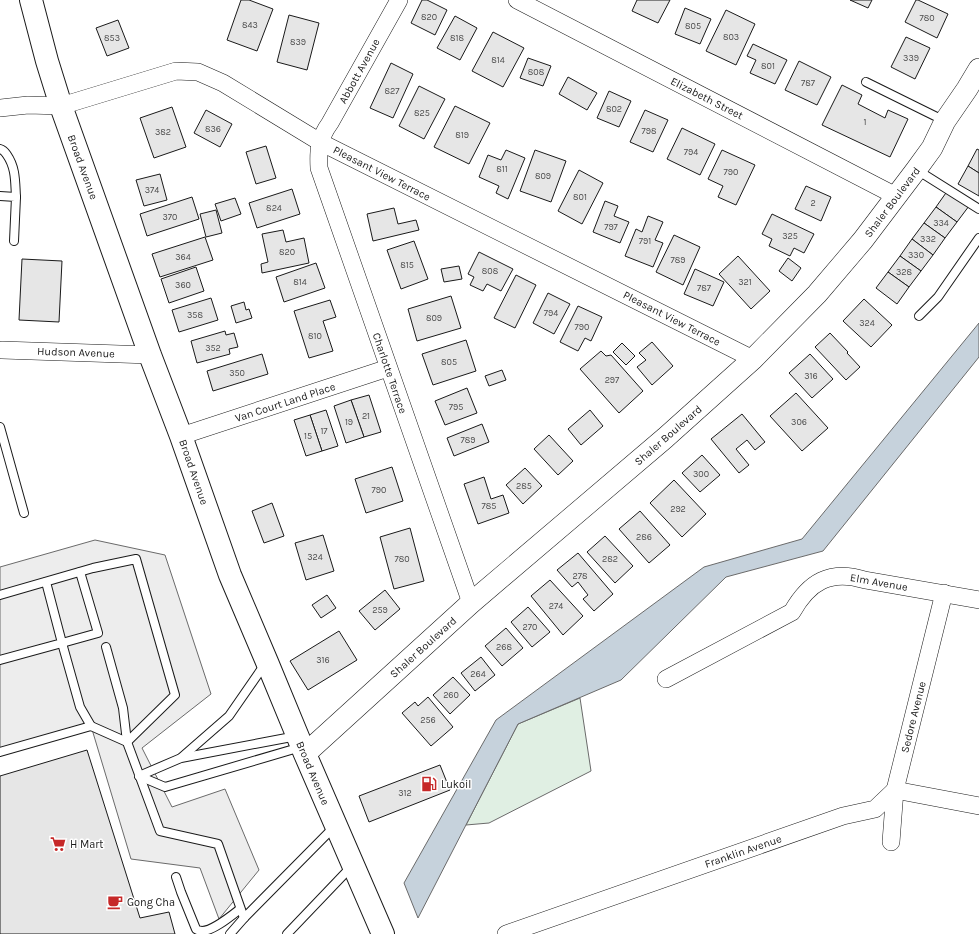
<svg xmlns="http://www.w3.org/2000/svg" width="979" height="934" viewBox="0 0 979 934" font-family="Karla,sans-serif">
<rect width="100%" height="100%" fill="#fff"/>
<path fill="#e0efe3" stroke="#6a6a6a" d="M580,698L591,771L489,823L466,825L518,724Z"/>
<path fill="#ededed" stroke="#6a6a6a" d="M95,540L165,555L211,694L142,748L172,807L225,789L259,870L219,919L200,868L131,859L91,726L0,752V567Z"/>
<path fill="#c6d2dc" stroke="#6a6a6a" d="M979,323V357L823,551L726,577L621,680L518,724L418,918L404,883L496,720L704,567L802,539Z"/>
<g fill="#e6e6e6" stroke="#1a1a1a">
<path d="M241,0H249L273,9L257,51L227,40Z"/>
<path d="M422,0H427L447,10L435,35L411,23Z"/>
<path d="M637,0H670L658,23L632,11Z"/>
<path d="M850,0H872L868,8Z"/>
<path d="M916,0H918L948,14L937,38L905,22Z"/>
<path d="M685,8L711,19L700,44L675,34Z"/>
<path d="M726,10L755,24L736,65L706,51Z"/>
<path d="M289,15L319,23L307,70L277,62Z"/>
<path d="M455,16L477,28L460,60L437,48Z"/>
<path d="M118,20L129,48L107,56L96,28Z"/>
<path d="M493,32L524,48L503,87L472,71Z"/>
<path d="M906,37L930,48L915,79L891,67Z"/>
<path d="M753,44L787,60L775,84L750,73L756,60L747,56Z"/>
<path d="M528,58L551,66L543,86L520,78Z"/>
<path d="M799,61L831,77L817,105L785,90Z"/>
<path d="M391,63L413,74L393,118L370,108Z"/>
<path d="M568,77L597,93L587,110L559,94Z"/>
<path d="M842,85L862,95L858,104L885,118L888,110L908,119L890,157L822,125Z"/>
<path d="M419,86L445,99L424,139L399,126Z"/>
<path d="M609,91L631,101L619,127L597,118Z"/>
<path d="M455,106L490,123L469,164L434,147Z"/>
<path d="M172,107L186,147L154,158L140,118Z"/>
<path d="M206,110L232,124L220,147L194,133Z"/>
<path d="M645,110L668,120L653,152L630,142Z"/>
<path d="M682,128L715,144L700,175L667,159Z"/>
<path d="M266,146L276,178L256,184L246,152Z"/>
<path d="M977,149L979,150V173L968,166Z"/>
<path d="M506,150L525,158L508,199L496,193L499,186L479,177L488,155L501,160Z"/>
<path d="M535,150L566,161L551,202L520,191Z"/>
<path d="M722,150L755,165L736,205L718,197L723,186L708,179Z"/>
<path d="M968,166L979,173V196L958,184Z"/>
<path d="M579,170L603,183L582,224L558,211Z"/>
<path d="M160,174L167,200L144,206L136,180Z"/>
<path d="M806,186L831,197L821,221L795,209Z"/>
<path d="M292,189L300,214L257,228L249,203Z"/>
<path d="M948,190L969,206L957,222L936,207Z"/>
<path d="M192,197L199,219L147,236L140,214Z"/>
<path d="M235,198L241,214L221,221L215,204Z"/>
<path d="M605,201L618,206L614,216L629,222L620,243L593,232Z"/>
<path d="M936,207L957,222L945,238L924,223Z"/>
<path d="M394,208L398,224L416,220L419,230L373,241L367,214Z"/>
<path d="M216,210L222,233L206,237L200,214Z"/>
<path d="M772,214L814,234L804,253L794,248L790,256L769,246L772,239L762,234Z"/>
<path d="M648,216L663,222L655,240L663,243L653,267L625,256L636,229L642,232Z"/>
<path d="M924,223L945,238L933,255L912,239Z"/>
<path d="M283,230L286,242L304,238L309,263L262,273L261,264L268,262L262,234Z"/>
<path d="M674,235L700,247L683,285L656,272Z"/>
<path d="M205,237L213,260L160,277L152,254Z"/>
<path d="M912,239L933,255L921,271L900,256Z"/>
<path d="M414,241L428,279L401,289L387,250Z"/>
<path d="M479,252L513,269L501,291L487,284L483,291L470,285L474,277L468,274Z"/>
<path d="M738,256L770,291L751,309L719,274Z"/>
<path d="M900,256L921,271L909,287L888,272Z"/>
<path d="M788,258L801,268L792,281L779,271Z"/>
<path d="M22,259L62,261L59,322L19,320Z"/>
<path d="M316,263L325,288L284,302L276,277Z"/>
<path d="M459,266L462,279L444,282L441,269Z"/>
<path d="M196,267L204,291L169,303L161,279Z"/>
<path d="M695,269L724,282L713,306L684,294Z"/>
<path d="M888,272L909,287L897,304L876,288Z"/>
<path d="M516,275L536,285L515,328L494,318Z"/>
<path d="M548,293L570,304L554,334L533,323Z"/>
<path d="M451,296L461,328L417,341L408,309Z"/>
<path d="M211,298L218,320L179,332L172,310Z"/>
<path d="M864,299L892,325L871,347L843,321Z"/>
<path d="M330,300L336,317L323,321L333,351L309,358L294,311Z"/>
<path d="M244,302L246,310L249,309L252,318L236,323L231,306Z"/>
<path d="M578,306L602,317L591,341L585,338L578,351L560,342Z"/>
<path d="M225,331L226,335L234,333L238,347L229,349L230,354L197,363L191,341Z"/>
<path d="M830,333L848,352L847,353L860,367L846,380L815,347Z"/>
<path d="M466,340L476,371L433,385L422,354Z"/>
<path d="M652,342L673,366L652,385L637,367L646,360L639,353Z"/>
<path d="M622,343L635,356L626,365L613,352Z"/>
<path d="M601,351L606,356L611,355L643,391L619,413L580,369Z"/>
<path d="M262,354L268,374L213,391L207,371Z"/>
<path d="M810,354L833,379L812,398L789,373Z"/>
<path d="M502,370L506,380L489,386L485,376Z"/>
<path d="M467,388L477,413L445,425L435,401Z"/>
<path d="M796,393L828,428L802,451L770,416Z"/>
<path d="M369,395L381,432L364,437L351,400Z"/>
<path d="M351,400L364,437L346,443L334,406Z"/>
<path d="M326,410L338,446L322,451L310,415Z"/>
<path d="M590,410L603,426L581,445L568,429Z"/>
<path d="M742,414L765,442L755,450L747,440L736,449L749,465L739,473L711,439Z"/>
<path d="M310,415L322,451L306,456L294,420Z"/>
<path d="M482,424L489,442L454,456L447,438Z"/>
<path d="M549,435L573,461L558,475L534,449Z"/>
<path d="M702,455L720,475L700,492L682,473Z"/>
<path d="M392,467L403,501L366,513L355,479Z"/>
<path d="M525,468L542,486L523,504L506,485Z"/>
<path d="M484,477L491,499L503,495L509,513L478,524L464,484Z"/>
<path d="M674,480L706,514L682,537L650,503Z"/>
<path d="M272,503L284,536L264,543L252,511Z"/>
<path d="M640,511L670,545L649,563L619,529Z"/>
<path d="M410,528L424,581L394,589L380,537Z"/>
<path d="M323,535L334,571L306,580L295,543Z"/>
<path d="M605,536L633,566L615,583L587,552Z"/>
<path d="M578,553L613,594L594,611L583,599L588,595L578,582L572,587L557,570Z"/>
<path d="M550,580L583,616L563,635L531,596Z"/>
<path d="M385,590L400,609L375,630L359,611Z"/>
<path d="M327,595L336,608L321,618L312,605Z"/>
<path d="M528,607L550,632L532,647L511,622Z"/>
<path d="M506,628L523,648L502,666L485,646Z"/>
<path d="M339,631L357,660L308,690L290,661Z"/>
<path d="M481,657L495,675L475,691L461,673Z"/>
<path d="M453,677L470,695L450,714L433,695Z"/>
<path d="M428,697L453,727L431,746L402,713L415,702L418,706Z"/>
<path d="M87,750L140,918L169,912L175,934H0V776Z"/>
<path d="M440,765L450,790L369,822L359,796Z"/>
</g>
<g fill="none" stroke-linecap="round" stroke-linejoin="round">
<defs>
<g id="service">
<path d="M866,82L945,121"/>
<path d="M0,149C4,150 5,152 7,155C16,168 15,182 16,197"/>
<path d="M917,170L979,209"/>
<path d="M0,196L16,197L14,241"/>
<path d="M919,316L938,297L979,238"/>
<path d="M0,427L24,513"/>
<path d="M80,572L98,633L62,643L80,707L91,726L127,742L160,831L218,844L244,918"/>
<path d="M0,595L93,568L136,559L175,695L127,742"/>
<path d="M106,647L123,708L127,742"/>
<path d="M0,660L62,643L46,582"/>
<path d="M0,752L91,726"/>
<path d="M182,757L229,716L265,664"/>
<path d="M139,776L165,787L301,747"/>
<path d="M139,776L181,758L297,736"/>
<path d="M176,877L181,892L196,929C196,930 201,931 202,931C213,931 231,916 240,909"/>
<path d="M230,934L244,918L335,826"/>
<path d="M287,934L351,867"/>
</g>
<g id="minor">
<path d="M399,0L330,123C319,138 318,150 319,168L471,603"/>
<path d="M517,0L896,196"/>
<path d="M0,108L28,105L61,106L176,71L198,72L223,83L320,142L753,359"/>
<path d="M2,350L150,355"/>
<path d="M181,436L388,368"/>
<path d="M666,679L792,612C809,582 830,569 865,580L979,600"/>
<path d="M891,842L895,790L944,593"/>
<path d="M506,934L843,816L875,809L895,790L979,806"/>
</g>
<path id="tertiary" d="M305,754L471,603L665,438L753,359L817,294L863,240L916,170L932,148L945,121L967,89L979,69"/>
<path id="primary" d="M31,0L47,61L61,106L150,355L181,436L230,575L267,662L305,754L383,934"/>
</defs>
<use href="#service" stroke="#1a1a1a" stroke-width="10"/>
<use href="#minor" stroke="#1a1a1a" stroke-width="18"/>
<use href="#tertiary" stroke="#1a1a1a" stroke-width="22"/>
<use href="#primary" stroke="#1a1a1a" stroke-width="24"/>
<use href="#service" stroke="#fff" stroke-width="8"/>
<use href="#minor" stroke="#fff" stroke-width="17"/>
<use href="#tertiary" stroke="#fff" stroke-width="21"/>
<use href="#primary" stroke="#fff" stroke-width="22"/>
</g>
<defs>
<symbol id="fuel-bare" viewBox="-9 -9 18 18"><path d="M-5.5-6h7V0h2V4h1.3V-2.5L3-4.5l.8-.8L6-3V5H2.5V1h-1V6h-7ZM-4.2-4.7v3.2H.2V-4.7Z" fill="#c62828" stroke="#fff" stroke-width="2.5" paint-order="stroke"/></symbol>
<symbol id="supermarket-bare" viewBox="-9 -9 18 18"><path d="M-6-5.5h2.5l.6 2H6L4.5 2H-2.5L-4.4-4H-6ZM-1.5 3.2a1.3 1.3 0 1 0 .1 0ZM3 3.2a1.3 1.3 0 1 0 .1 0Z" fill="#c62828" stroke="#fff" stroke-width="2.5" paint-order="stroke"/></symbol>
<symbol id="cafe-bare" viewBox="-9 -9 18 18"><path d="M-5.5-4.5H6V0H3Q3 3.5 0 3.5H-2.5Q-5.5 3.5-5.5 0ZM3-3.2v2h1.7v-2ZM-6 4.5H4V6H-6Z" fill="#c62828" stroke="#fff" stroke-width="2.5" paint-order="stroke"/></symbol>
</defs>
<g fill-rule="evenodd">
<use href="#fuel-bare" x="418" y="773" width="22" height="22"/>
<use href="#supermarket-bare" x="47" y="833" width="22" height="22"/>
<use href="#cafe-bare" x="104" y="891" width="22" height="22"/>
</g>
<g text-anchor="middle" stroke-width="3" stroke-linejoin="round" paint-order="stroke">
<g font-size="9" fill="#4d4d4d">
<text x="429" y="20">820</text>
<text x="927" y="21">780</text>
<text x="250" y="28">843</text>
<text x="693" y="29">805</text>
<text x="731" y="40">803</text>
<text x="112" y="41">853</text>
<text x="457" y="41">818</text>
<text x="298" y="45">839</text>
<text x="911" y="61">339</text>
<text x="498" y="63">814</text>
<text x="768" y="69">801</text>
<text x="536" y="75">808</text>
<text x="808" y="86">787</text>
<text x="392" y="94">827</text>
<text x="614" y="112">802</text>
<text x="422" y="116">825</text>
<text x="865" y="125">1</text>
<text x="213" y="132">836</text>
<text x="649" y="134">798</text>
<text x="163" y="135">382</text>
<text x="462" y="138">819</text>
<text x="691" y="155">794</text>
<text x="502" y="172">811</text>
<text x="731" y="175">790</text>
<text x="543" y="179">809</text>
<text x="152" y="193">374</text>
<text x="580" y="200">801</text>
<text x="813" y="206">2</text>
<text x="274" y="211">824</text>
<text x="170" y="220">370</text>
<text x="941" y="226">334</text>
<text x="611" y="230">797</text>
<text x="790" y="239">325</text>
<text x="928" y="242">332</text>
<text x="645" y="244">791</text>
<text x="287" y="255">820</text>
<text x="916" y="258">330</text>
<text x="183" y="260">364</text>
<text x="678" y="263">789</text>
<text x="407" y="268">815</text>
<text x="490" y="274">808</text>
<text x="904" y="275">328</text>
<text x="300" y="285">814</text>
<text x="745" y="285">321</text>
<text x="183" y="288">360</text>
<text x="704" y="291">787</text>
<text x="551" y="316">794</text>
<text x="195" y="318">358</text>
<text x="434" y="321">809</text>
<text x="867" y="326">324</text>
<text x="582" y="330">790</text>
<text x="315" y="339">810</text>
<text x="213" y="351">352</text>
<text x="449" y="365">805</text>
<text x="237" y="376">350</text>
<text x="811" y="379">316</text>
<text x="612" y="383">297</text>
<text x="456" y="410">795</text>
<text x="366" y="419">21</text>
<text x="349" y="425">19</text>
<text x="799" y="425">306</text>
<text x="324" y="434">17</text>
<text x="308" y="439">15</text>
<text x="468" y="443">789</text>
<text x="701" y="477">300</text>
<text x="524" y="489">285</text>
<text x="379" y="493">790</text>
<text x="489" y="509">785</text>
<text x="678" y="512">292</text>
<text x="644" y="540">286</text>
<text x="315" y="560">324</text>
<text x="402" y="562">780</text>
<text x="610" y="562">282</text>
<text x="580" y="579">278</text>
<text x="556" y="609">274</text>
<text x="380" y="613">259</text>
<text x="530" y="630">270</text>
<text x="504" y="650">268</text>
<text x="323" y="663">316</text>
<text x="478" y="677">264</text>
<text x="451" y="698">260</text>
<text x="428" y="723">256</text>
<text x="405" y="796">312</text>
</g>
<g font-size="11" fill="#1a1a1a" stroke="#fff">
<text transform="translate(359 71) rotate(-61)" y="4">Abbott Avenue</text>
<text transform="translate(707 98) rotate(27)" y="4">Elizabeth Street</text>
<text transform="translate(83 167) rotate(70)" y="4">Broad Avenue</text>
<text transform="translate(382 173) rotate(27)" y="4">Pleasant View Terrace</text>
<text transform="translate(892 202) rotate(-53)" y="4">Shaler Boulevard</text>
<text transform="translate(672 318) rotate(27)" y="4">Pleasant View Terrace</text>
<text transform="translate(76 352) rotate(2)" y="4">Hudson Avenue</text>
<text transform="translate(390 373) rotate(71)" y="4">Charlotte Terrace</text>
<text transform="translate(285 402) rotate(-18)" y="4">Van Court Land Place</text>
<text transform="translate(668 435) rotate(-41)" y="4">Shaler Boulevard</text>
<text transform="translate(194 472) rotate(71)" y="4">Broad Avenue</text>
<text transform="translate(879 582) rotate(10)" y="4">Elm Avenue</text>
<text transform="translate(423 647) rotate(-42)" y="4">Shaler Boulevard</text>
<text transform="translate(913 717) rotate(-76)" y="4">Sedore Avenue</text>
<text transform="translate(313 773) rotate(67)" y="4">Broad Avenue</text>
<text transform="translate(743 851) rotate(-19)" y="4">Franklin Avenue</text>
</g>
<g font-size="11" fill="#1a1a1a" stroke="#fff" text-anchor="start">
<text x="441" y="788">Lukoil</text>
<text x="70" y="848">H Mart</text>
<text x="127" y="906">Gong Cha</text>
</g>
</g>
</svg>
